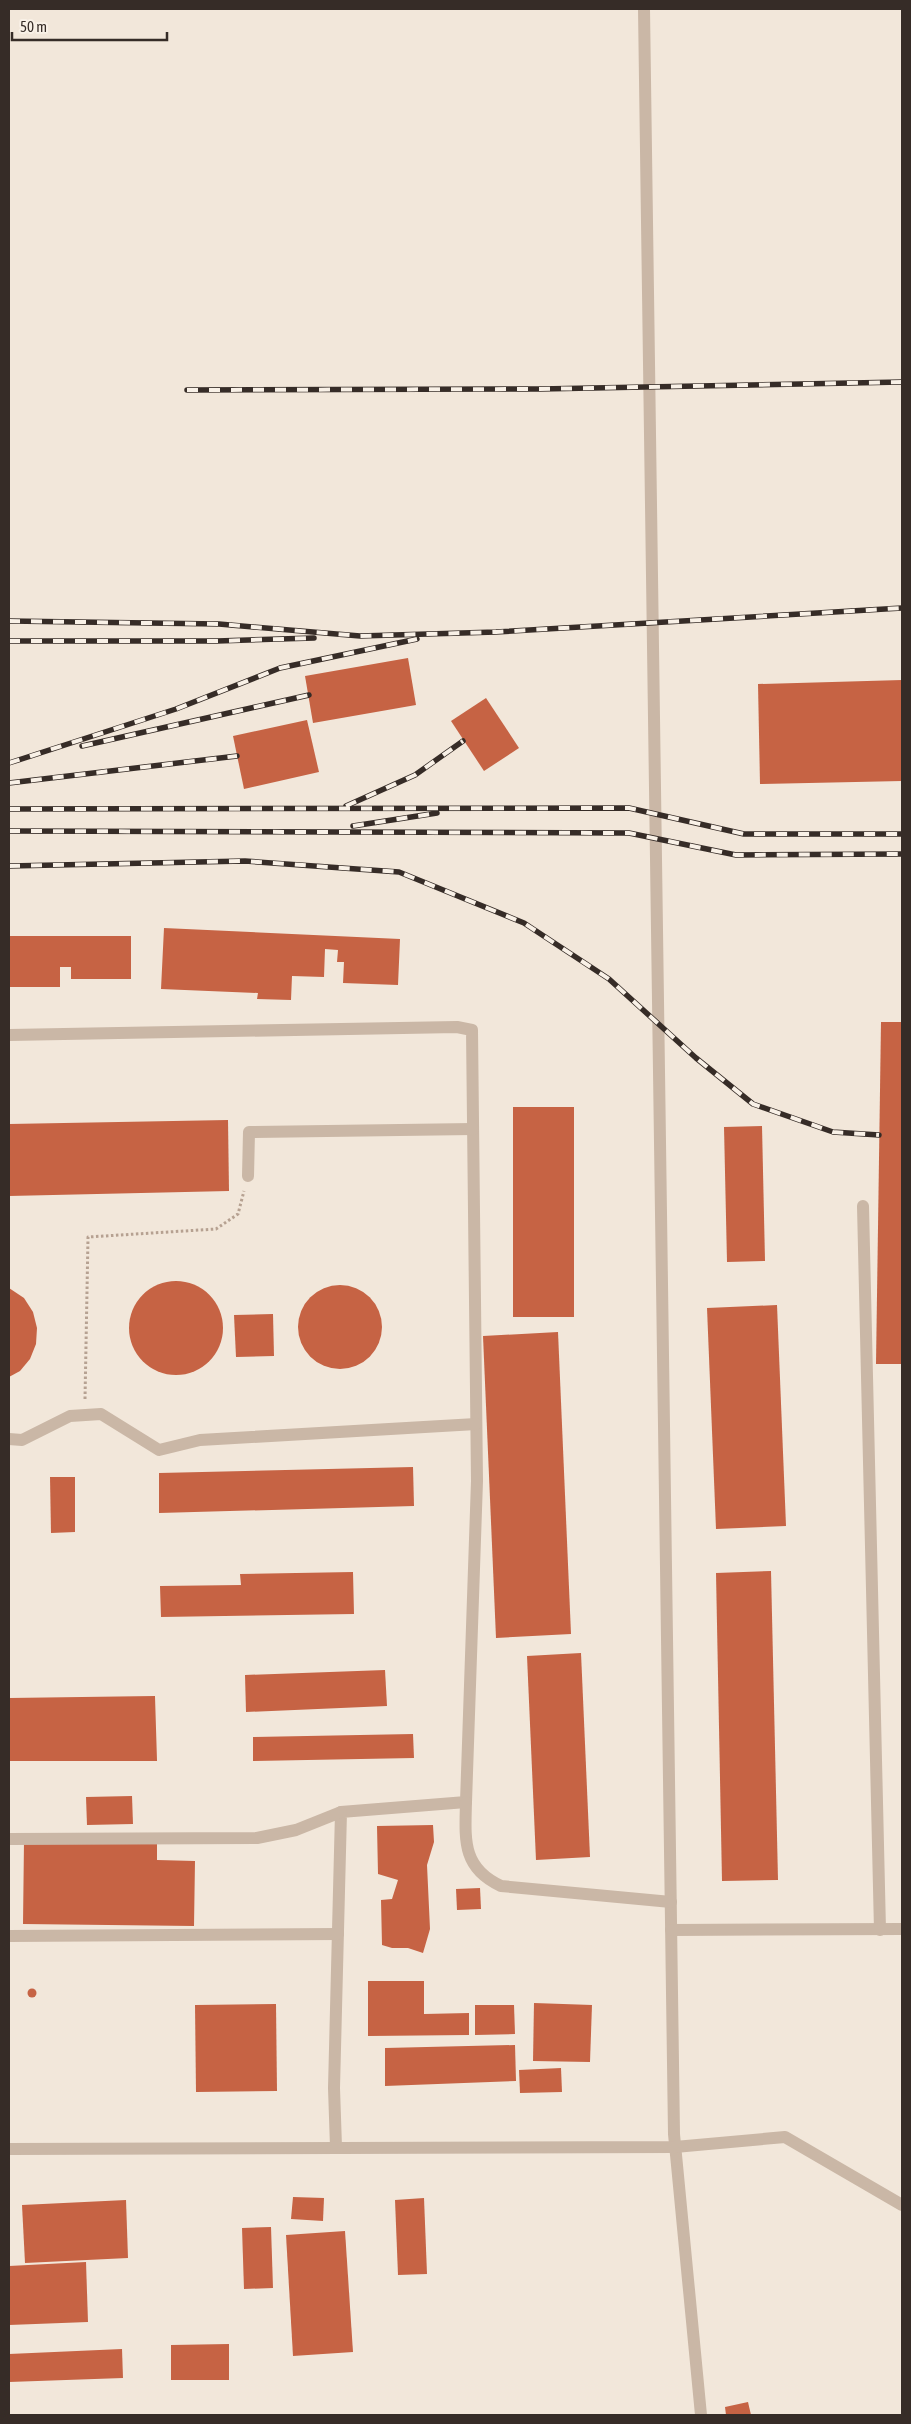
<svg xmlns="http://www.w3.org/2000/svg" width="911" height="2424" viewBox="0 0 911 2424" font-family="'Asap Condensed',sans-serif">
<rect width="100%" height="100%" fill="#f2e7da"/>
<g fill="#c66344">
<path d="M408,658L416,705L313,723L305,676Z"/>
<path d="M902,680V781L760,784L758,684Z"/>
<path d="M486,698L519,748L484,771L451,721Z"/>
<path d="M307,720L319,772L244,789L233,736Z"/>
<path d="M164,928L400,939L398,985L343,983L344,962H337L338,950L325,949L324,977L292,976L291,1000L257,999L258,993L161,989Z"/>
<path d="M9,936H131V979H71V967H60V987H9Z"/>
<path d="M881,1022H902V1364H876Z"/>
<rect x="513" y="1107" width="61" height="210"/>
<path d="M228,1120L229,1191L9,1196V1124Z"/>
<path d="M762,1126L765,1261L727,1262L724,1127Z"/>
<circle cx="176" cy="1328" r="47"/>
<circle cx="340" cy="1327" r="42"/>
<path d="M9,1288L24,1298L33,1312L37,1328L36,1344L30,1359L20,1371L9,1377Z"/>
<path d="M777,1305L786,1526L716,1529L707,1308Z"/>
<path d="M273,1314L274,1356L236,1357L234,1315Z"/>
<path d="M558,1332L571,1634L496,1638L483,1336Z"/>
<path d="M413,1467L414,1506L159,1513V1473Z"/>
<path d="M50,1477H75V1532L51,1533Z"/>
<path d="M771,1571L778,1880L722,1881L716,1573Z"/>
<path d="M353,1572L354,1614L161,1617L160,1586L241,1585L240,1574Z"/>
<path d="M581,1653L590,1857L536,1860L527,1656Z"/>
<path d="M385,1670L387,1706L246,1712L245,1675Z"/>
<path d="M155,1696L157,1761H9V1698Z"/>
<path d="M413,1734L414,1758L253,1761V1737Z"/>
<path d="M132,1796L133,1824L87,1825L86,1797Z"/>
<path d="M433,1825L434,1842L427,1865L430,1929L423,1953L408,1948H392L382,1945L381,1900L392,1899L398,1880L378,1874L377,1826Z"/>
<path d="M24,1841L157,1843V1860L195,1861L194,1926L23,1924Z"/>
<path d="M480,1888L481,1909L457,1910L456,1889Z"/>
<path d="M368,1981H424V2014L469,2013V2035L368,2036Z"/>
<circle cx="32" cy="1993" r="4.5"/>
<path d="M534,2003L592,2005L590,2062L533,2061Z"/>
<path d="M276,2004L277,2091L196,2092L195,2005Z"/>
<path d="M475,2005H514L515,2034L475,2035Z"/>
<path d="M515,2045L516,2081L385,2086V2048Z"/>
<path d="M561,2068L562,2092L520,2093L519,2070Z"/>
<path d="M293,2197L324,2198L323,2221L291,2219Z"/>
<path d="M424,2198L427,2274L398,2275L395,2200Z"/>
<path d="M126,2200L128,2258L25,2263L22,2205Z"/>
<path d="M271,2227L273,2288L244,2289L242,2228Z"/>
<path d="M345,2231L353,2352L293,2356L286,2235Z"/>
<path d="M86,2262L88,2322L9,2325V2266Z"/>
<path d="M229,2344V2380H171V2345Z"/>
<path d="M122,2349L123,2378L9,2382V2354Z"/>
<path d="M748,2402L751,2415H726L725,2407Z"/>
</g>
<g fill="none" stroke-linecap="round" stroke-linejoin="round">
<path stroke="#b6a191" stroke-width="3" stroke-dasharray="2.5 2.5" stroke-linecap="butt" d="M85,1399L88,1237L216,1229L238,1214L244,1191"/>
<g stroke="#cab7a6" stroke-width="12">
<path d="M644,9L674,2134L701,2415"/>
<path d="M9,1035L457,1027L472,1030L477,1481L466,1802L341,1812L334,2088L336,2147"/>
<path d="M248,1176L249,1132L473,1129"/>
<path d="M863,1206L880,1930"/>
<path d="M9,1439L22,1440L70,1416L101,1414L159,1450L200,1440L476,1424"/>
<path d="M466,1802C465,1840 462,1868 501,1886L671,1902"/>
<path d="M9,1839L257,1838L296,1830L341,1812"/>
<path d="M671,1930L902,1929"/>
<path d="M9,1936L338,1934"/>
<path d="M9,2149L675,2147L785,2137L902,2205"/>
</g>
<defs>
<g id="rail">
<path d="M187,390L540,389L902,382"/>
<path d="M9,621L219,624L360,636L496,632L902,608"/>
<path d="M9,641H217L314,638"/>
<path d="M82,746L309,695"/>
<path d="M9,763L176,709L280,668L417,639"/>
<path d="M9,783L237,756"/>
<path d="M346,806L415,775L463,741"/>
<path d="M9,809L629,808L744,834H902"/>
<path d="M353,826L437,813"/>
<path d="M9,831L629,833L736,855L902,854"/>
<path d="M9,866L245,861L399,872L524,923L609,979L696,1058L753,1104L833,1132L879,1135"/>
</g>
</defs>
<use href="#rail" stroke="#362c27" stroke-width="5.5"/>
<use href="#rail" stroke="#f9f1e7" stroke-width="4" stroke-dasharray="11" stroke-linecap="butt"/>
</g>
<rect width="911" height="2424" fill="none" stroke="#362c27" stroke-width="20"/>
<path d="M12 32v8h155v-8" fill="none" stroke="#362c27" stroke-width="2.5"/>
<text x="20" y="32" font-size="15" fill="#362c27" stroke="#f9f1e7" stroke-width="4" paint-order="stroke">50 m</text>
</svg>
